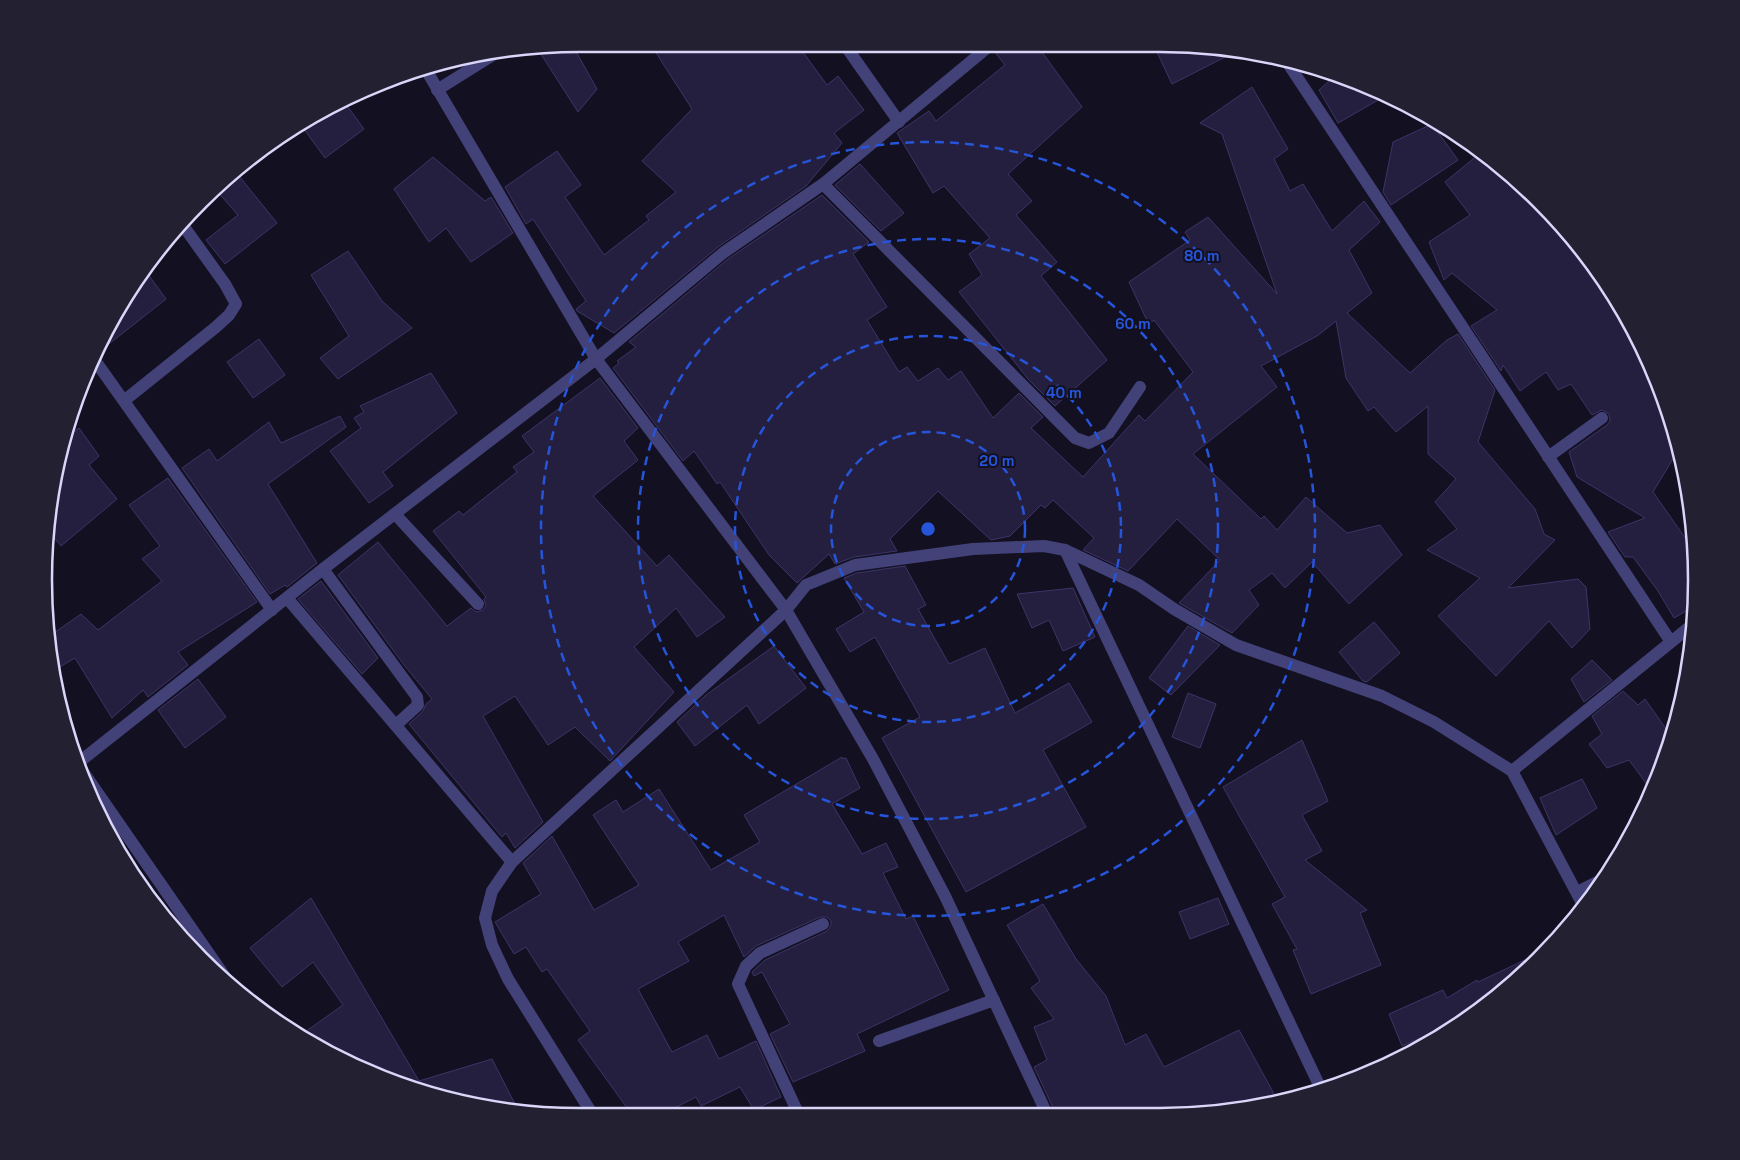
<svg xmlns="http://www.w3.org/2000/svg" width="1740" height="1160" viewBox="0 0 1740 1160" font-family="'Space Grotesk',sans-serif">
<rect width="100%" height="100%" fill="#131021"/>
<g fill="#241f3f" stroke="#3d3468">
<path d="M537,48H574L597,89L578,112Z"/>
<path d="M653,48H800L827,85L838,76L864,110L834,133L842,143L806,186L718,247L614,333L577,311L576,309L586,301L533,219L526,224L505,187L557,151L581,185L565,197L604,255L649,220L646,216L676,192L642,161L692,109Z"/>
<path d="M995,48H1039L1082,107L1008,174L1032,201L1016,215L1057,262L1041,276L1107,360L1055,406L1028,379L959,292L982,275L969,254L990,238L944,186L933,193L897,133L929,111L936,121L1005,65L994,51Z"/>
<path d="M1155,48H1230L1239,50L1172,84Z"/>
<path d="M1337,74L1367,86L1387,95L1338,123L1319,90Z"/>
<path d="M1252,87L1288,149L1274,159L1290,191L1303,184L1332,231L1364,201L1380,222L1349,250L1372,293L1347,313L1410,373L1447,340L1458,334L1495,390L1478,442L1535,509L1544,534L1555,540L1508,588L1578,579L1586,587L1590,629L1572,648L1549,621L1496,676L1438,616L1480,578L1427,550L1457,529L1435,502L1456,479L1428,454V406L1396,432L1374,407L1368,411L1346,378L1336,321L1317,336L1261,366L1277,387L1193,454L1261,519L1264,516L1277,530L1306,497L1347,533L1380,525L1402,555L1349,604L1312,562L1285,588L1272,573L1249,590L1259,605L1232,633L1179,603L1220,560L1177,519L1128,571L1083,550L1094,538L1053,500L1045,508L1041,505L1010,536L991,540L938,491L890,539L897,551L854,557L835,564L829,554L797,583L769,555L720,482L717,484L694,451L683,461L613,368L619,363L617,361L636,347L629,342L728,259L822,195L869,242L853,254L887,307L867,320L899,372L907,367L918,381L938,368L948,380L961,371L993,418L1019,393L1043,417L1031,428L1083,477L1139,415L1145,421L1193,372L1154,320L1149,325L1129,282L1190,240L1185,232L1208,217L1277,294L1222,134L1200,123Z"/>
<path d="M345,103L364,129L325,158L301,125Z"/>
<path d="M1432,124L1458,160L1391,205L1383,192L1393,142Z"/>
<path d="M1479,154L1514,177L1586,254L1641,343L1679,449L1653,492L1695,552L1693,607L1674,618L1658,591L1633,557H1625L1608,532L1645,518L1577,477L1569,452L1607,425L1610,421L1609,414L1602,410L1592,415L1571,384L1558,390L1546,372L1520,391L1503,365L1501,371L1471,326L1497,310L1452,273L1444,280L1429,242L1470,215L1445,182Z"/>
<path d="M433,157L485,201L491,197L513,233L471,262L446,228L429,242L394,189Z"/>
<path d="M860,164L904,213L881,231L835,185Z"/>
<path d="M235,171L277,223L225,264L206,240L238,215L215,189Z"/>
<path d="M348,251L382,301L412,328L338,379L320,358L349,336L311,275Z"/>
<path d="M145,270L166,299L100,351L99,350Z"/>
<path d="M259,339L285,375L253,398L227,362Z"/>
<path d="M431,373L457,413L383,472L393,486L369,503L330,451L361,428L354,418L364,412L360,406Z"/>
<path d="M600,378L638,428L624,441L638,460L593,496L657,566L669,555L725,617L697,637L676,608L634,647L674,692L610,761L575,727L548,745L515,696L483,716L543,822L515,848L506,833L502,837L409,724L423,711L426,704L432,699L404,665L338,575L378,542L447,626L471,608L476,612L483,610L486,606L484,599L486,597L433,531L459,511L463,515L517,472L513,467L534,452L522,436Z"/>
<path d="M340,416L346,427L268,484L317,563L287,587L285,585L270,594L182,468L209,449L217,461L269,422L281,443Z"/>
<path d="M79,428L99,456L89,465L117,499L61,546L47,529L54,475L65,439Z"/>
<path d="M168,478L257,602L178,652L188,665L148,697L143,690L112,718L75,658L53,671L51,635L81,614L98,630L162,581L142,559L160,546L129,505Z"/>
<path d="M905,566L926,605L918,609L949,664L985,648L1015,713L1069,683L1092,722L1043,750L1086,827L966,892L882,738L920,717L875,637L850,652L836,629L864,612L844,578L857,573Z"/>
<path d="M321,581L378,658L362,674L298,599Z"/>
<path d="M1073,588L1095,637L1063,651L1049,620L1032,628L1017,594Z"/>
<path d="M1374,622L1400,653L1367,682L1363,681L1339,652Z"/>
<path d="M1188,626L1220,645L1171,695L1149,678Z"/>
<path d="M774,646L806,688L759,724L747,705L695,746L677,722L706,695Z"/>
<path d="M1592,660L1612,680L1584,702L1571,679Z"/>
<path d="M198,679L226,717L185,748L158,710Z"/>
<path d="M1623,691L1638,705L1645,699L1671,736L1668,753L1651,790L1629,760L1607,768L1589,744L1602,734L1592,716Z"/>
<path d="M1188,693L1216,704L1200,748L1172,737Z"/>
<path d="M1302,740L1328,801L1302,815L1322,851L1305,860L1367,910L1360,913L1381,965L1311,994L1293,950L1297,949L1272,904L1285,897L1223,787Z"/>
<path d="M842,757L843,759L846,758L860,788L832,804L862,854L886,843L898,867L883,873L906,919L913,916L949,990L857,1034L865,1051L793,1082L770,1034L790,1024L762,972L754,976L752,972L765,960L827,931L831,925V921L827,917H820L756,946L744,957L724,915L678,942L689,961L638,989L672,1052L707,1035L719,1059L756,1041L781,1097L754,1110L740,1087L701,1106L696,1097L667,1112H630L578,1040L590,1031L547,969L542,972L526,947L514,954L495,922L541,894L523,863L552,836L594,910L639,885L593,815L616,800L623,812L659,789L711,870L760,842L744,815Z"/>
<path d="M1582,779L1597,808L1556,835L1540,798Z"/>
<path d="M311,898L419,1081L492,1059L519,1112H510L408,1088L343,1061L302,1034L343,1005L313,962L282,987L250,948Z"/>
<path d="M1218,898L1229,924L1190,939L1179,912Z"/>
<path d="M1043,904L1076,959L1106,996L1125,1045L1146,1034L1164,1067L1239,1030L1278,1101L1195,1115L1056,1114L1034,1067L1047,1060L1034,1027L1054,1019L1031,988L1040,981L1007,925Z"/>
<path d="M1529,958L1532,963L1486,1006L1466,1018L1402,1046L1389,1014L1443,990L1447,998L1477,980L1478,982Z"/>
</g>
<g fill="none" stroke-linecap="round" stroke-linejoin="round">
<path stroke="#424279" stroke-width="12" d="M1548,457L1602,418"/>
<g stroke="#424279" stroke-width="12">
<path d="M847,48L899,122"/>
<path d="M1287,62L1671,642"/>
<path d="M425,68L596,359L786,610L873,759L945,896L1047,1114"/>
<path d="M437,90L501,50"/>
<path d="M823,184L1075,438L1089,443L1109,433L1140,387"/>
<path d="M94,359L272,610"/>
<path d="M125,400L216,327L229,315L236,304L225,284L182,224"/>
<path d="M395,514L478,604"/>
<path d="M1065,550L1321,1089"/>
<path d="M323,569L417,697L418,705L396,725"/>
<path d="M287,598L512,862"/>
<path d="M78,763L323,569L596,359L723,253L823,184L987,48"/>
<path d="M79,766L232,987"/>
<path d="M1512,771L1692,625"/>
<path d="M1577,892L1603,879"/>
<path d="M879,1041L994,1000"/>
<path d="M591,1112L508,979L492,945L485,918L492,891L512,862L786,610L806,585L855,565L973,549L1044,546L1065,550L1139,585L1174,609L1236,645L1382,696L1434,722L1512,771L1583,905"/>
<path d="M798,1113L738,984L746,966L760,953L823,924"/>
</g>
</g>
<g fill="none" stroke="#2655da" stroke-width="2.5" stroke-dasharray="9 6">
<circle cx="928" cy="529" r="97"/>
<circle cx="928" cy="529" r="193"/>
<circle cx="928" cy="529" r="290"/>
<circle cx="928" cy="529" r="387"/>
</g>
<path d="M0 0H1740V1160H0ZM580 52H1160A528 528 0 0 1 1688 580V580A528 528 0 0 1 1160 1108H580A528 528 0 0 1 52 580V580A528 528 0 0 1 580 52Z" fill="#232032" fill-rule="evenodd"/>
<path fill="none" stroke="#d9d6f9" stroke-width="2.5" d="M580 52H1160A528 528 0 0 1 1688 580V580A528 528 0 0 1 1160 1108H580A528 528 0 0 1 52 580V580A528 528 0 0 1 580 52Z"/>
<circle cx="928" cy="529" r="8" fill="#2655da" stroke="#131021" stroke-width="2.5"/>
<g font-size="15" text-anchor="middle" font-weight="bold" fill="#2655da" stroke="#131021" stroke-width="4" stroke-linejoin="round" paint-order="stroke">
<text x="1202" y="261">80 m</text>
<text x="1133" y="329">60 m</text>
<text x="1064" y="398">40 m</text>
<text x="997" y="466">20 m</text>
</g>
</svg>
